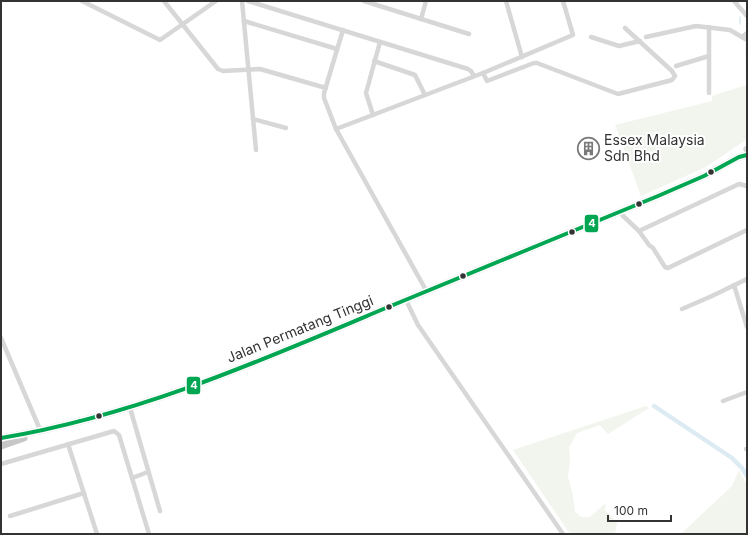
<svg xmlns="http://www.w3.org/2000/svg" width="748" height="535" viewBox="0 0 748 535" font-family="Inter,sans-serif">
<rect width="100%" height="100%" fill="#fff"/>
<g fill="#f1f5ed">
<path d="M745,44L747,45V139L706,167L641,196L615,125L712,101V96L746,85Z"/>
<path d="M646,406L649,408L608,434L600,425L577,433L569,447L570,459L568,477L573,496L575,512L581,517H590L606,503L605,510L617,523L615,534H570L513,450Z"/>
<path d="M739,470L747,485V534H681L732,486Z"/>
</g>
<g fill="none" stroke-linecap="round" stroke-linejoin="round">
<path stroke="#ddebf3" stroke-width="1.5" d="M740,17V24"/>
<path stroke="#ddebf3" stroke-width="4.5" d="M654,406L732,458L742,468L747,476"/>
<g stroke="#d7d7d7" stroke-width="4.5">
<path d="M82,1L160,40L216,1"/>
<path d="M164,1L218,69L223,71L260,69L326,88"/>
<path d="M242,1L256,150"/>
<path d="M248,1L468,69L471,71L474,76"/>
<path d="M364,1L469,34"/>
<path d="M506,1L522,57"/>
<path d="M734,1L747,16"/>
<path d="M421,19L426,1"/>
<path d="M244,21L337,49"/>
<path d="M709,27V93"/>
<path d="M343,30L324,93V98L336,129L427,292"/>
<path d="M591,37L619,46L640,41"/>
<path d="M646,37L696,26L730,30L747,40"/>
<path d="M742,37L747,33"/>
<path d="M374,61L415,75L425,95"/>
<path d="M676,66L709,56"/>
<path d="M483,73L487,81L534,63H537L618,94L672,80L675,76L672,71L625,28"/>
<path d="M373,115L366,93L380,42"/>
<path d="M253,119L286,128"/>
<path d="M336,129L483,73L573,35L563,1"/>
<path d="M619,212L639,231L649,245L653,248L665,267L668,268L747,230"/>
<path d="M639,231L739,184L747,186"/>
<path d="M734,285L747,327"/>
<path d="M406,300L418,325L563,534"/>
<path d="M682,309L712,296L747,279"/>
<path d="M1,338L41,432"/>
<path d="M723,401L747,392"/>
<path d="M130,408L160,511"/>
<path d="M68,444L97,534"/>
<path d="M746,449H747"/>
<path d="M1,464L114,431L119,435L149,534"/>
<path d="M132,478L148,472"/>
<path d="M10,516L84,493"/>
</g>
<path stroke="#d7d7d7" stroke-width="5.5" d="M746,149L747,151"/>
<g stroke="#c7c7c7" stroke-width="7">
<path d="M1,438C134,416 258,362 381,310C473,272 566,234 658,196L704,176L739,157L747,155"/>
<path d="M1,446L24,438"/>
</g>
<defs>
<path id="bus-1" d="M1,438C134,416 258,362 381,310C473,272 566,234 658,196L704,176L739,157L747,155"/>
</defs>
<use href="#bus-1" stroke="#fff" stroke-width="7"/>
<use href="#bus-1" stroke="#00a651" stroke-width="4"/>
</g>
<defs>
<symbol id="building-ring" viewBox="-11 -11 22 22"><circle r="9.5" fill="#fff" stroke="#7a7a7a" stroke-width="1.5"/><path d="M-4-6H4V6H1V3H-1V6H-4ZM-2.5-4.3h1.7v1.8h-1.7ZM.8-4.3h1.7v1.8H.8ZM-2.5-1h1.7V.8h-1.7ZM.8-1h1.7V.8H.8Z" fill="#7a7a7a"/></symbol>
</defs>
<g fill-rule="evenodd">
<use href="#building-ring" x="576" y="136" width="25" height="25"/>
</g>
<g fill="#333" stroke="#fff" stroke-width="1.5">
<circle cx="711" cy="172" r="3.5"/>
<circle cx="639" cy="204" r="3.5"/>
<circle cx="572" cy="232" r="3.5"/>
<circle cx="463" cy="276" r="3.5"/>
<circle cx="389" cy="307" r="3.5"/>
<circle cx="99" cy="416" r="3.5"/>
</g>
<g text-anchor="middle" stroke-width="4" stroke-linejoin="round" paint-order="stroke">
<g font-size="14" fill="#333" stroke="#fff" text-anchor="start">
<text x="604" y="145">Essex Malaysia<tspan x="604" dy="16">Sdn Bhd</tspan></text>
</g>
<g font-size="14" fill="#333" stroke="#fff">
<text transform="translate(300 329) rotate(-22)" y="5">Jalan Permatang Tinggi</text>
</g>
</g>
<g stroke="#fff" stroke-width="1.5">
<rect x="584" y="214" width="15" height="19" rx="4" fill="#00a651"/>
<rect x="186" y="376" width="15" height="19" rx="4" fill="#00a651"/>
</g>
<g font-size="11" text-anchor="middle" font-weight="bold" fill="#fff">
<text x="592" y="227">4</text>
<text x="194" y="389">4</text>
</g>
<rect width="748" height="535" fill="none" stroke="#333333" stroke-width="4"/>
<path d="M608 515v6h63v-6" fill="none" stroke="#333333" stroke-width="2"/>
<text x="614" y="515" font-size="12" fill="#333333" stroke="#ffffff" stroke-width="3" paint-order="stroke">100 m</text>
</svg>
